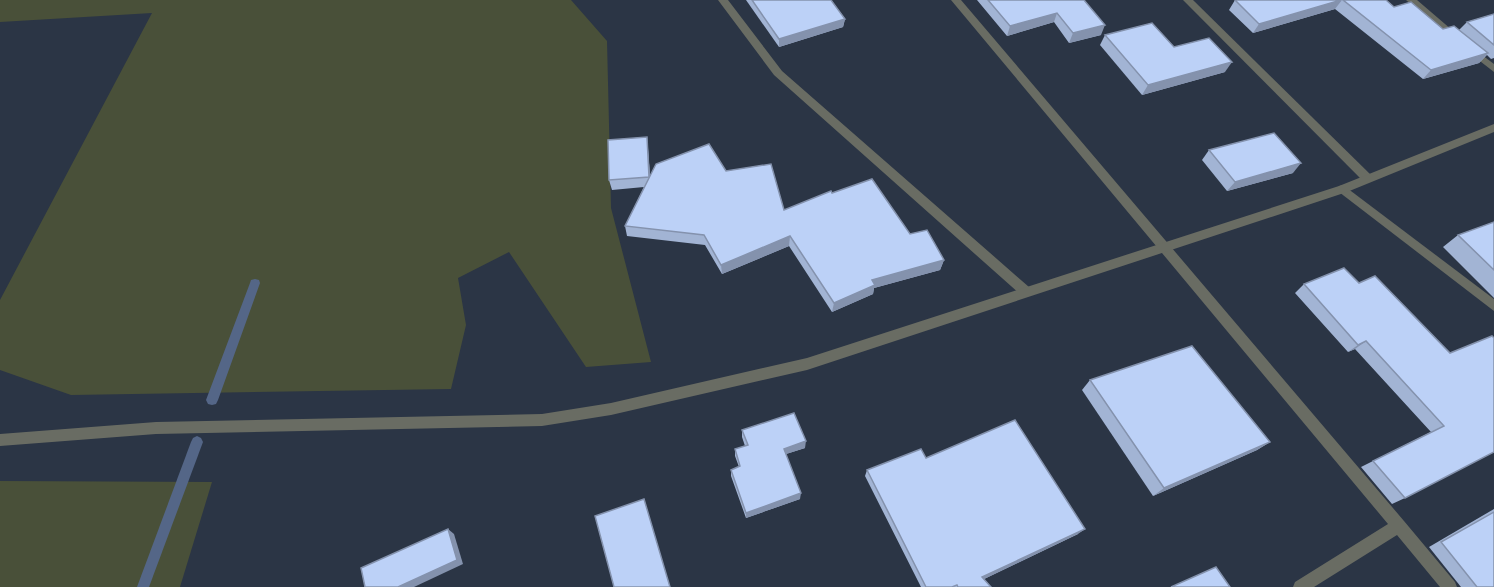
<svg xmlns="http://www.w3.org/2000/svg" width="1494" height="587" viewBox="0 0 1494 587" font-family="Commissioner,sans-serif">
<rect width="100%" height="100%" fill="#2b3545"/>
<g fill="#495039">
<path d="M0,0H571L607,41L611,208L651,362L586,367L509,252L458,278L466,325L451,389L71,395L0,370V300L152,13L0,22Z"/>
<path d="M0,481L212,482L180,587H0Z"/>
</g>
<g fill="none" stroke-linecap="round" stroke-linejoin="round">
<g fill="#546687" fill-rule="evenodd">
<path d="M255,279L259,280L260,283L218,400L216,404L212,405L208,404L206,400L250,283L251,280Z"/>
<path d="M197,436L201,438L203,442L149,587H137L191,442L193,438Z"/>
</g>
<g fill="#696c63" fill-rule="evenodd">
<path d="M718,0H728L782,71L1029,287L1031,291L1029,295H1021L774,75Z"/>
<path d="M951,0H961L1404,521L1455,582L1457,587H1440L1397,535L1314,587H1293L1295,582L1388,524Z"/>
<path d="M1183,0H1193L1371,175L1372,178L1371,181H1363Z"/>
<path d="M1406,0H1417L1459,36V40H1453Z"/>
<path d="M1470,46L1494,64V72L1467,51V47Z"/>
<path d="M1343,185L1494,299V311L1339,192L1337,189L1339,186Z"/>
</g>
<path fill="#696c63" fill-rule="evenodd" d="M1494,124V132L1347,192L807,370L611,415L542,426L156,434L0,446V434L156,422L542,414L611,403L807,358L1339,186Z"/>
</g>
<g fill="#a2b4d4">
<path d="M746,0H831L845,19L843,27L779,47Z"/>
<path d="M977,0H1084L1101,35L1069,43L1054,22L1007,36Z"/>
<path d="M1235,0H1386L1394,7L1443,29L1459,30L1467,22L1494,14V58L1491,59L1487,55L1479,63L1423,79L1335,9L1253,33L1229,10Z"/>
<path d="M1105,35L1174,47L1225,72L1142,95L1100,45Z"/>
<path d="M647,137L650,176L726,171L784,210L832,193L910,234L944,260L940,270L874,288L873,294L832,312L789,246L722,274L705,245L627,236L625,226L644,187L612,190L609,180Z"/>
<path d="M1209,150L1293,173L1227,191L1202,160Z"/>
<path d="M1494,222V298L1443,247L1458,235Z"/>
<path d="M1359,283L1450,353L1492,336L1405,498L1392,504L1361,467L1431,432L1355,349L1348,352L1295,293L1304,284Z"/>
<path d="M1090,380L1270,442L1257,450L1153,496L1082,390Z"/>
<path d="M742,430L805,448L786,454L800,499L746,518L731,476V470L739,467L735,456V449L745,446L742,437Z"/>
<path d="M926,458L1078,534L984,579L991,587H921L865,476L867,470Z"/>
<path d="M1494,509V587H1461L1429,547Z"/>
</g>
<g fill="#8492ad">
<path d="M1342,0L1335,9L1253,33L1259,24Z"/>
<path d="M1057,13L1054,22L1007,36L1010,26Z"/>
<path d="M845,19L843,27L779,47V39Z"/>
<path d="M1105,25L1101,35L1069,43L1073,33Z"/>
<path d="M1488,53L1479,63L1423,79L1431,70Z"/>
<path d="M1232,62L1225,72L1142,95L1148,85Z"/>
<path d="M647,137L648,147L651,187L649,177Z"/>
<path d="M1301,163L1293,173L1227,191L1235,182Z"/>
<path d="M790,236L789,246L722,274L721,265Z"/>
<path d="M944,260L940,270L874,288L873,294L832,312L834,303L872,280Z"/>
<path d="M1366,341L1355,349L1348,352L1358,345Z"/>
<path d="M806,441L805,448L783,455L784,449Z"/>
<path d="M1270,442L1257,450L1153,496L1164,488Z"/>
<path d="M801,493L800,499L746,518V513Z"/>
<path d="M448,529L454,534L463,564L414,587H398Z"/>
<path d="M1085,529L1078,534L978,582L982,577Z"/>
</g>
<g fill="#bcd1f7" stroke="#8492ad" stroke-width="1.5">
<path d="M752,0H831L845,19L779,39Z"/>
<path d="M988,0H1084L1105,25L1073,33L1057,13L1010,26Z"/>
<path d="M1235,0H1341L1259,24Z"/>
<path d="M1343,0H1386L1394,7L1411,2L1443,29L1454,26L1488,53L1431,70Z"/>
<path d="M1494,14V45L1467,22Z"/>
<path d="M1152,23L1174,47L1209,38L1232,62L1148,85L1105,35Z"/>
<path d="M1274,133L1301,163L1235,182L1209,150Z"/>
<path d="M647,137L649,177L609,180L608,140Z"/>
<path d="M709,144L726,171L771,164L784,210L831,191L832,193L872,179L910,234L927,230L944,260L872,280L875,285L834,303L790,236L721,265L704,235L625,226L656,164Z"/>
<path d="M1494,222V270L1458,235Z"/>
<path d="M1344,268L1359,283L1375,276L1450,353L1492,336L1494,338V452L1405,498L1373,461L1444,426L1366,341L1358,345L1304,284Z"/>
<path d="M1192,346L1270,442L1164,488L1090,380Z"/>
<path d="M794,413L806,441L784,449L801,493L746,513L731,470L740,466L735,449L748,445L742,430Z"/>
<path d="M1015,420L1085,529L982,577L991,587H958L957,585L952,587H926L867,470L921,449L926,458Z"/>
<path d="M644,499L670,587H614L595,516Z"/>
<path d="M1494,512V587H1477L1441,542Z"/>
<path d="M448,529L457,560L398,587H365L361,568Z"/>
<path d="M1216,567L1230,587H1171Z"/>
</g>
</svg>
